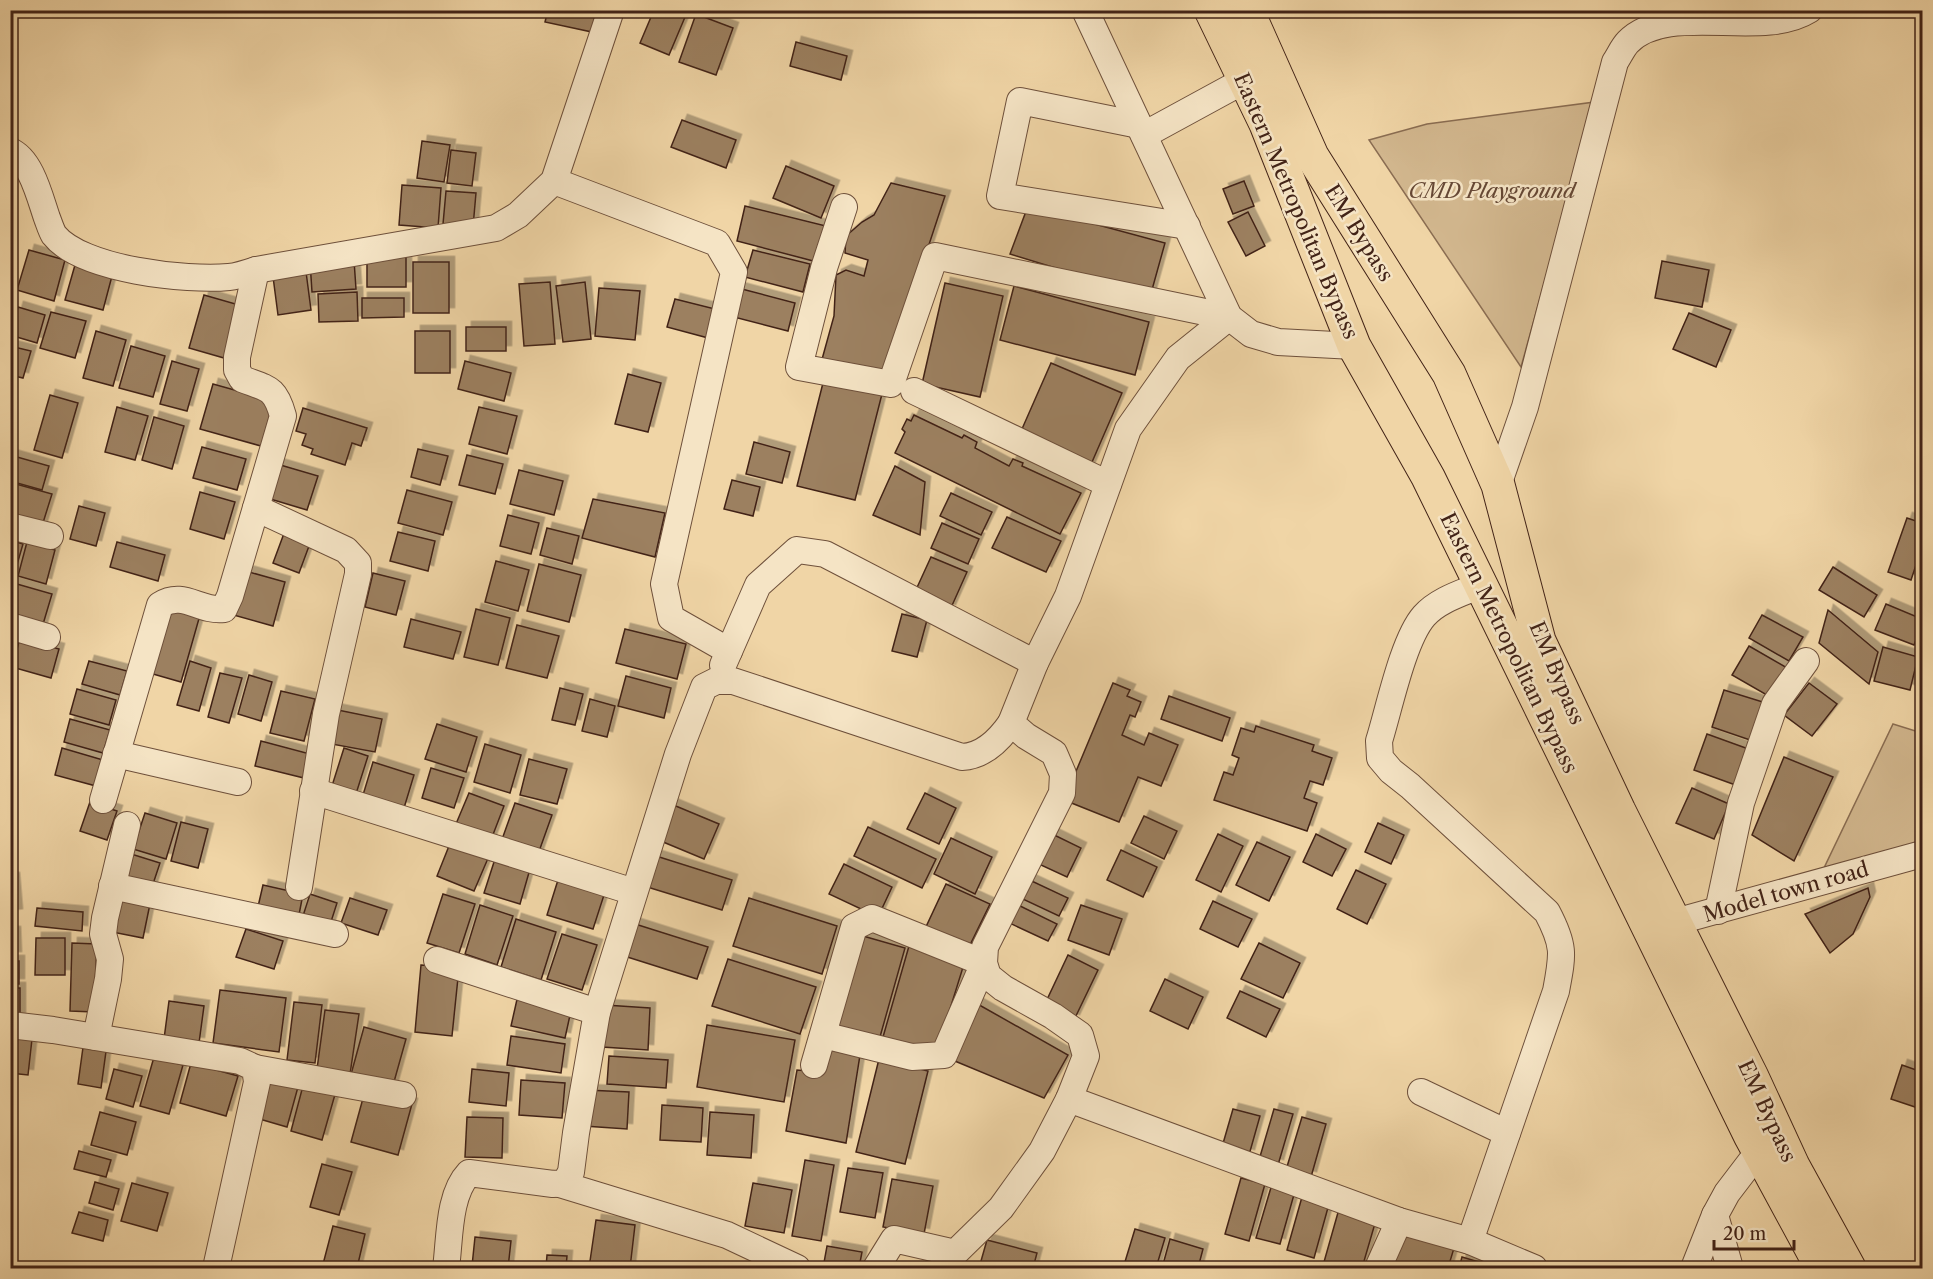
<svg xmlns="http://www.w3.org/2000/svg" width="1933" height="1279" viewBox="0 0 1933 1279" font-family="'Libre Caslon Text',serif">
<defs>
<filter id="shadow"><feDropShadow dx="5.5" dy="-5.5" stdDeviation="0" flood-color="#0004"/></filter>
</defs>
<rect width="100%" height="100%" fill="#f0d5a6"/>
<filter id="stains"><feTurbulence type="fractalNoise" baseFrequency=".00333" numOctaves="4"/><feColorMatrix values="0 0 0 0 .2 0 0 0 0 .09 0 0 0 0 .02 0 0 0 .5 -.17"/></filter>
<radialGradient id="worn" r=".72"><stop offset=".6" stop-color="#630" stop-opacity="0"/><stop offset="1" stop-color="#630" stop-opacity=".3"/></radialGradient>
<g fill="#d2b78e" stroke="#8a6d52" stroke-width="1.5">
<path d="M1595,102L1588,125L1521,367L1369,140L1427,124Z"/>
<path d="M1893,724L1922,733V843L1824,868Z"/>
</g>
<g fill="#9c8061" stroke="#422317" stroke-width="1.5" filter="url(#shadow)">
<path d="M548,10H596L592,32L545,22Z"/>
<path d="M654,10H688L669,55L640,43Z"/>
<path d="M696,14L733,28L716,75L679,62Z"/>
<path d="M796,42L847,56L841,80L790,66Z"/>
<path d="M682,120L736,140L726,168L671,147Z"/>
<path d="M422,141L450,145L444,182L417,178Z"/>
<path d="M451,150L476,153L472,186L447,183Z"/>
<path d="M786,166L834,186L821,218L773,198Z"/>
<path d="M1244,181L1254,206L1233,214L1223,189Z"/>
<path d="M891,183L945,196L886,375L821,363L834,316L836,275L846,270L864,276L868,260L845,253L846,236L862,222L874,215Z"/>
<path d="M402,185L441,188L438,228L399,225Z"/>
<path d="M446,191L476,193L473,227L443,224Z"/>
<path d="M745,206L830,227L821,263L737,241Z"/>
<path d="M1028,206L1165,243L1150,297L1010,254Z"/>
<path d="M1248,212L1265,246L1246,256L1228,222Z"/>
<path d="M29,250L65,260L54,301L17,290Z"/>
<path d="M753,250L810,264L803,292L745,277Z"/>
<rect x="367" y="255" width="39" height="32"/>
<path d="M354,260L356,289L312,292L310,262Z"/>
<path d="M1662,261L1709,270L1702,307L1655,298Z"/>
<rect x="413" y="262" width="36" height="51"/>
<path d="M305,264L311,310L278,315L272,269Z"/>
<path d="M75,265L112,276L103,310L65,300Z"/>
<path d="M550,282L555,344L524,346L519,284Z"/>
<path d="M585,282L591,339L563,342L556,286Z"/>
<path d="M945,283L1003,296L980,397L922,384Z"/>
<path d="M1014,286L1149,322L1135,375L1000,340Z"/>
<path d="M599,288L640,291L635,340L595,336Z"/>
<path d="M738,288L795,303L788,331L730,316Z"/>
<path d="M357,292L358,321L319,322L318,294Z"/>
<path d="M204,295L239,305L224,358L189,348Z"/>
<path d="M362,298H404V317L362,318Z"/>
<path d="M675,299L719,310L712,339L667,327Z"/>
<path d="M18,307L45,315L37,343L10,335Z"/>
<path d="M51,312L86,321L75,358L40,348Z"/>
<path d="M1689,313L1731,330L1716,367L1673,349Z"/>
<rect x="466" y="327" width="40" height="24"/>
<path d="M96,331L126,340L113,386L83,378Z"/>
<rect x="415" y="331" width="35" height="42"/>
<path d="M10,346L31,351L23,378L10,375Z"/>
<path d="M131,346L165,356L153,397L119,388Z"/>
<path d="M172,361L199,369L187,411L160,404Z"/>
<path d="M465,361L511,373L504,401L458,389Z"/>
<path d="M1051,363L1122,393L1089,469L1018,438Z"/>
<path d="M628,374L661,383L648,432L615,424Z"/>
<path d="M824,379L882,394L855,500L797,486Z"/>
<path d="M213,384L274,401L261,446L200,429Z"/>
<path d="M50,395L78,403L62,458L34,450Z"/>
<path d="M117,407L148,416L135,460L105,452Z"/>
<path d="M479,407L517,416L507,454L469,444Z"/>
<path d="M303,408L367,428L361,446L352,443L345,465L311,454L313,449L302,445L306,434L296,431Z"/>
<path d="M914,415L962,438L964,435L977,442L975,448L1009,466L1013,459L1023,463L1022,466L1081,493L1060,534L895,453L905,432L902,429L907,419L911,421Z"/>
<path d="M154,417L184,426L172,469L142,460Z"/>
<path d="M754,442L790,452L782,483L746,474Z"/>
<path d="M202,447L246,459L237,490L193,478Z"/>
<path d="M418,449L448,456L440,485L411,477Z"/>
<path d="M10,455L49,466L42,490L10,481Z"/>
<path d="M467,455L503,464L495,494L459,485Z"/>
<path d="M277,464L318,476L307,510L267,498Z"/>
<path d="M895,466L925,482L920,535L873,515Z"/>
<path d="M519,470L563,481L554,515L510,504Z"/>
<path d="M732,480L760,487L753,516L724,509Z"/>
<path d="M16,484L52,494L42,526L10,518V505Z"/>
<path d="M407,490L452,502L443,535L398,523Z"/>
<path d="M200,492L235,502L224,539L190,529Z"/>
<path d="M951,493L992,512L981,535L940,516Z"/>
<path d="M593,499L665,513L655,557L582,538Z"/>
<path d="M79,506L105,513L96,546L70,539Z"/>
<path d="M508,515L539,523L531,554L500,546Z"/>
<path d="M1007,517L1061,541L1046,572L992,548Z"/>
<path d="M1907,518L1922,523V547L1911,580L1888,572Z"/>
<path d="M942,523L979,539L968,564L931,548Z"/>
<path d="M286,528L312,538L299,573L273,563Z"/>
<path d="M547,528L579,536L572,564L540,555Z"/>
<path d="M398,532L435,541L428,571L390,561Z"/>
<path d="M10,540L23,544L14,575L10,574Z"/>
<path d="M27,542L55,550L46,584L18,576Z"/>
<path d="M117,542L165,555L158,581L110,567Z"/>
<path d="M931,557L967,572L950,610L914,594Z"/>
<path d="M496,561L529,570L518,611L485,602Z"/>
<path d="M539,564L581,575L569,622L527,611Z"/>
<path d="M1833,567L1877,595L1864,617L1819,590Z"/>
<path d="M242,570L285,582L273,626L230,614Z"/>
<path d="M373,573L405,581L396,615L365,607Z"/>
<path d="M10,582L52,594L41,631L10,623Z"/>
<path d="M1886,604L1922,619V624L1914,645L1875,630Z"/>
<path d="M166,605L200,615L181,682L146,672Z"/>
<path d="M476,609L510,618L498,665L464,657Z"/>
<path d="M1828,610L1878,652L1869,684L1819,643Z"/>
<path d="M902,614L927,620L917,657L892,651Z"/>
<path d="M1762,615L1803,637L1789,661L1749,638Z"/>
<path d="M411,619L461,632L453,659L404,647Z"/>
<path d="M517,625L559,636L547,678L506,668Z"/>
<path d="M625,629L686,644L677,679L616,663Z"/>
<path d="M20,638L59,649L51,678L12,667Z"/>
<path d="M1749,646L1789,669L1772,698L1732,675Z"/>
<path d="M1883,647L1918,657L1910,690L1874,681Z"/>
<path d="M89,661L127,671L120,695L82,684Z"/>
<path d="M190,661L211,668L199,711L177,705Z"/>
<path d="M220,673L242,678L229,723L208,717Z"/>
<path d="M249,675L272,682L261,721L238,714Z"/>
<path d="M626,676L671,688L664,718L618,706Z"/>
<path d="M1113,683L1130,690L1127,696L1141,702L1135,717L1130,715L1122,735L1144,745L1149,733L1178,745L1161,786L1138,777L1119,822L1064,800Z"/>
<path d="M1809,683L1837,704L1812,736L1784,715Z"/>
<path d="M560,688L583,694L575,725L552,720Z"/>
<path d="M77,689L116,700L109,725L70,714Z"/>
<path d="M1724,690L1766,703L1753,741L1712,727Z"/>
<path d="M281,691L315,699L304,741L270,733Z"/>
<path d="M1169,696L1230,718L1222,741L1161,719Z"/>
<path d="M590,699L615,706L607,737L582,731Z"/>
<path d="M333,709L382,719L375,752L326,743Z"/>
<path d="M70,719L110,730L103,753L64,742Z"/>
<path d="M437,724L477,737L466,772L425,759Z"/>
<path d="M1256,726L1314,745L1312,751L1332,758L1323,785L1310,781L1304,798L1317,803L1307,831L1214,800L1224,772L1233,775L1239,758L1232,755L1241,728L1254,732Z"/>
<path d="M1707,734L1754,751L1741,787L1694,770Z"/>
<path d="M261,741L310,754L304,778L255,766Z"/>
<path d="M485,744L521,755L510,793L474,782Z"/>
<path d="M62,748L103,760L96,786L55,775Z"/>
<path d="M344,748L368,756L355,797L331,789Z"/>
<path d="M1784,757L1833,777L1794,861L1752,835Z"/>
<path d="M529,759L567,769L557,804L520,795Z"/>
<path d="M373,762L414,775L404,808L363,795Z"/>
<path d="M431,768L464,778L454,808L422,798Z"/>
<path d="M1692,788L1729,804L1714,839L1676,823Z"/>
<path d="M469,793L504,806L489,845L453,831Z"/>
<path d="M925,793L956,808L939,844L907,829Z"/>
<path d="M90,802L117,811L107,840L80,831Z"/>
<path d="M515,803L552,815L537,857L500,845Z"/>
<path d="M671,804L719,824L704,859L656,839Z"/>
<path d="M145,813L177,823L166,859L133,849Z"/>
<path d="M1144,816L1177,831L1164,859L1131,843Z"/>
<path d="M181,822L208,829L198,868L171,861Z"/>
<path d="M1378,823L1404,835L1391,864L1365,852Z"/>
<path d="M868,827L936,859L922,888L854,856Z"/>
<path d="M1044,830L1081,848L1067,877L1030,860Z"/>
<path d="M1218,834L1243,846L1221,892L1196,880Z"/>
<path d="M1316,834L1346,849L1332,876L1303,862Z"/>
<path d="M951,838L992,857L975,894L934,874Z"/>
<path d="M451,841L489,856L474,891L437,876Z"/>
<path d="M1257,842L1290,857L1269,901L1236,885Z"/>
<path d="M1121,850L1157,867L1143,897L1107,880Z"/>
<path d="M128,853L160,863L152,887L120,877Z"/>
<path d="M653,855L732,880L722,910L644,886Z"/>
<path d="M495,859L530,869L520,904L484,893Z"/>
<path d="M844,864L892,887L878,917L829,894Z"/>
<path d="M1356,870L1386,884L1367,924L1337,909Z"/>
<path d="M1021,876L1068,898L1059,916L1012,894Z"/>
<path d="M10,878H14L17,914L10,915Z"/>
<path d="M558,880L604,895L593,929L547,915Z"/>
<path d="M946,884L990,904L968,949L925,929Z"/>
<path d="M263,885L303,894L298,920L257,911Z"/>
<path d="M1868,888L1870,897L1853,934L1830,953L1805,914Z"/>
<path d="M114,892L151,899L143,938L107,931Z"/>
<path d="M310,894L337,903L329,928L302,919Z"/>
<path d="M443,894L475,904L459,953L427,943Z"/>
<path d="M350,898L387,910L378,935L341,923Z"/>
<path d="M749,898L837,926L822,974L733,946Z"/>
<path d="M1213,901L1252,919L1238,947L1200,929Z"/>
<path d="M1012,902L1057,924L1048,941L1003,920Z"/>
<path d="M480,905L513,916L497,965L465,954Z"/>
<path d="M1081,905L1122,919L1109,955L1068,940Z"/>
<path d="M37,908L83,912L82,931L35,926Z"/>
<path d="M516,919L556,932L541,980L501,967Z"/>
<path d="M632,923L708,947L697,979L621,955Z"/>
<path d="M246,929L283,941L274,969L236,957Z"/>
<path d="M10,932H15L16,957H10Z"/>
<path d="M562,934L597,945L582,990L547,979Z"/>
<path d="M856,934L905,948L878,1044L829,1030Z"/>
<path d="M36,938H65V975H35Z"/>
<path d="M72,943L97,944L94,1012L70,1011Z"/>
<path d="M1259,943L1300,963L1283,998L1241,979Z"/>
<path d="M909,946L964,964L937,1051L883,1037Z"/>
<path d="M1068,955L1098,970L1074,1020L1044,1006Z"/>
<path d="M728,959L816,987L800,1034L712,1006Z"/>
<rect x="10" y="961" width="9" height="23"/>
<path d="M421,965L459,968L452,1036L415,1032Z"/>
<path d="M1165,979L1203,997L1188,1029L1150,1011Z"/>
<rect x="10" y="988" width="10" height="30"/>
<path d="M220,990L286,998L279,1052L213,1043Z"/>
<path d="M1240,991L1280,1009L1266,1037L1227,1018Z"/>
<path d="M518,995L572,1006L565,1038L511,1026Z"/>
<path d="M169,1001L204,1006L199,1043L164,1039Z"/>
<path d="M294,1002L322,1005L315,1063L287,1060Z"/>
<path d="M974,1002L1068,1055L1044,1098L950,1059Z"/>
<path d="M605,1005L650,1008L648,1050L602,1047Z"/>
<path d="M325,1010L359,1014L350,1074L317,1069Z"/>
<path d="M707,1025L795,1040L784,1102L697,1087Z"/>
<path d="M364,1027L406,1039L392,1089L350,1078Z"/>
<path d="M10,1036L32,1039L28,1075L10,1073Z"/>
<path d="M511,1036L565,1044L561,1073L507,1065Z"/>
<path d="M84,1040L107,1044L101,1088L78,1084Z"/>
<path d="M827,1047L860,1055L846,1143L786,1131L797,1070L820,1072Z"/>
<path d="M609,1056L668,1060L666,1088L607,1084Z"/>
<path d="M154,1057L183,1065L169,1114L140,1106Z"/>
<path d="M879,1059L928,1071L905,1164L856,1152Z"/>
<path d="M191,1063L238,1076L226,1116L180,1103Z"/>
<path d="M1902,1065L1922,1072V1095L1918,1108L1891,1099Z"/>
<path d="M114,1069L142,1076L133,1107L106,1099Z"/>
<path d="M472,1069L509,1073L506,1106L469,1102Z"/>
<path d="M267,1078L298,1087L287,1127L256,1118Z"/>
<path d="M521,1080L565,1083L562,1118L519,1115Z"/>
<path d="M304,1082L336,1091L322,1140L291,1131Z"/>
<path d="M586,1090L629,1092L627,1129L584,1126Z"/>
<path d="M365,1091L412,1104L398,1155L351,1142Z"/>
<path d="M662,1105L703,1108L701,1142L660,1140Z"/>
<path d="M1233,1109L1260,1116L1249,1155L1222,1147Z"/>
<path d="M1274,1109L1293,1114L1278,1165L1259,1160Z"/>
<path d="M100,1112L136,1122L127,1155L91,1145Z"/>
<path d="M710,1112L754,1115L751,1158L707,1155Z"/>
<path d="M467,1117L503,1118L502,1158L465,1157Z"/>
<path d="M1302,1117L1326,1124L1311,1177L1286,1170Z"/>
<path d="M79,1151L111,1160L106,1177L74,1169Z"/>
<path d="M805,1160L834,1165L821,1241L792,1236Z"/>
<path d="M322,1164L352,1172L339,1215L310,1207Z"/>
<path d="M848,1168L883,1173L875,1218L840,1212Z"/>
<path d="M1241,1178L1265,1184L1249,1241L1225,1234Z"/>
<path d="M892,1179L933,1186L924,1234L883,1227Z"/>
<path d="M95,1182L119,1189L113,1210L89,1203Z"/>
<path d="M132,1183L168,1193L157,1231L121,1221Z"/>
<path d="M753,1183L792,1190L784,1233L745,1226Z"/>
<path d="M1272,1184L1295,1191L1280,1244L1256,1238Z"/>
<path d="M1302,1197L1329,1204L1314,1258L1287,1250Z"/>
<path d="M1339,1209L1376,1220L1362,1268H1346L1324,1262Z"/>
<path d="M79,1212L108,1220L103,1241L72,1233Z"/>
<path d="M596,1220L635,1225L630,1268H589Z"/>
<path d="M333,1226L365,1234L357,1268H322Z"/>
<path d="M1135,1229L1165,1238L1156,1268H1136L1124,1265Z"/>
<path d="M1398,1232L1454,1248L1448,1268H1388Z"/>
<path d="M475,1237L511,1241L508,1268L472,1266Z"/>
<path d="M1170,1239L1203,1249L1198,1268H1162Z"/>
<path d="M987,1240L1037,1253L1033,1268H979Z"/>
<path d="M827,1246L862,1252L859,1268H823Z"/>
<path d="M547,1255L567,1256L566,1268H546Z"/>
<path d="M1462,1257L1489,1265L1488,1268H1459Z"/>
</g>
<g fill="none" stroke-linecap="round" stroke-linejoin="round">
<defs>
<g id="street">
<path d="M1085,10L1229,317L1251,334L1278,342L1354,346"/>
<path d="M1139,125L1020,101L1000,196L1187,226"/>
<path d="M1144,135L1245,80"/>
<path d="M10,151C31,159 40,198 47,218C49,223 51,230 54,235C82,270 187,281 229,277C238,276 247,273 256,270L496,228L518,215L554,181L611,10"/>
<path d="M554,181L717,243L734,272L664,584L671,618L729,651"/>
<path d="M844,207L824,268L799,367L891,384L935,256L1229,317"/>
<path d="M914,391L1108,484"/>
<path d="M1498,485L1525,407L1615,62C1619,56 1623,47 1628,42C1668,1 1761,40 1809,10"/>
<path d="M256,508L346,550L358,563V574L326,714L299,887"/>
<path d="M10,526L50,536"/>
<path d="M10,626L47,637"/>
<path d="M723,665L758,585L797,550L825,554L1035,663"/>
<path d="M116,754L238,782"/>
<path d="M313,791L634,892"/>
<path d="M103,800L160,605C184,590 199,612 224,609L230,596L283,416C275,387 268,389 242,379L237,370V357L256,270"/>
<path d="M112,886L335,934"/>
<path d="M1718,911L1741,803L1775,704L1806,661"/>
<path d="M1659,932L1675,922L1922,854"/>
<path d="M437,960L597,1012"/>
<path d="M10,1025L53,1030L240,1061L255,1068L257,1082L216,1268"/>
<path d="M96,1037L108,979L110,959L103,934L105,918L127,825"/>
<path d="M814,1065L854,927L872,918L984,963L944,1055L912,1057L823,1035"/>
<path d="M255,1068L403,1095"/>
<path d="M1421,1092L1507,1133"/>
<path d="M1069,1099L1399,1221L1470,1241L1534,1268"/>
<path d="M560,1184L727,1235L797,1268"/>
<path d="M1715,1215L1730,1268"/>
<path d="M1470,1241L1556,991C1563,954 1565,946 1547,912L1410,786L1391,771L1380,758L1379,741C1389,709 1403,640 1424,616C1438,600 1462,593 1481,585"/>
<path d="M446,1268C450,1239 448,1195 469,1173L553,1184L565,1183L571,1172L576,1133L597,1012L678,754L704,687L716,681H733L962,757C983,756 1000,739 1011,723"/>
<path d="M876,1268L894,1239L955,1253L1001,1208L1042,1151L1069,1099L1086,1056L1080,1035L1053,1016L1003,988L988,976L984,963L985,947L1062,793L1063,774L1054,753L1026,736L1011,723L1035,663L1068,596L1128,429L1178,358L1229,317"/>
<path d="M1378,1268L1399,1221"/>
<path d="M1694,1268L1715,1215L1727,1193L1759,1151"/>
</g>
<g id="primary">
<path d="M1211,10L1266,124L1354,346L1428,477L1751,1137L1822,1268"/>
<path d="M1247,10L1312,156L1449,374L1498,485L1539,641L1619,811L1752,1077L1793,1166L1849,1268"/>
</g>
</defs>
<use href="#street" stroke="#6e503b" stroke-width="28"/>
<use href="#primary" stroke="#422317" stroke-width="35"/>
<use href="#street" stroke="#f5e4c5" stroke-width="26"/>
<use href="#primary" stroke="#f0d5a6" stroke-width="33"/>
</g>
<g text-anchor="middle" stroke-width="5" stroke-linejoin="round" paint-order="stroke">
<g font-size="21" font-style="italic" fill="#664835" stroke="#f5e4c5">
<text x="1492" y="198">CMD Playground</text>
</g>
<g font-size="21" fill="#422317" stroke="#f5e4c5">
<text transform="translate(1296 206) rotate(67)" y="7">Eastern Metropolitan Bypass</text>
<text transform="translate(1359 233) rotate(58)" y="7">EM Bypass</text>
<text transform="translate(1509 643) rotate(64)" y="7">Eastern Metropolitan Bypass</text>
<text transform="translate(1557 673) rotate(67)" y="7">EM Bypass</text>
<text transform="translate(1786 892) rotate(-16)" y="7">Model town road</text>
<text transform="translate(1767 1111) rotate(65)" y="7">EM Bypass</text>
</g>
</g>
<rect width="1933" height="1279" fill="none" stroke="#f0d5a6" stroke-width="36"/>
<rect x="12" y="12" width="1909" height="1255" fill="none" stroke="#422317" stroke-width="3"/>
<rect x="18" y="18" width="1897" height="1243" fill="none" stroke="#422317" stroke-width="1.5"/>
<path d="M1714 1240v9h80v-9" fill="none" stroke="#422317" stroke-width="3"/>
<text x="1723" y="1240" font-size="18" fill="#422317" stroke="#f5e4c5" stroke-width="4.5" paint-order="stroke">20 m</text>
<rect width="100%" height="100%" filter="url(#stains)"/>
<rect width="100%" height="100%" fill="url(#worn)"/>
</svg>
